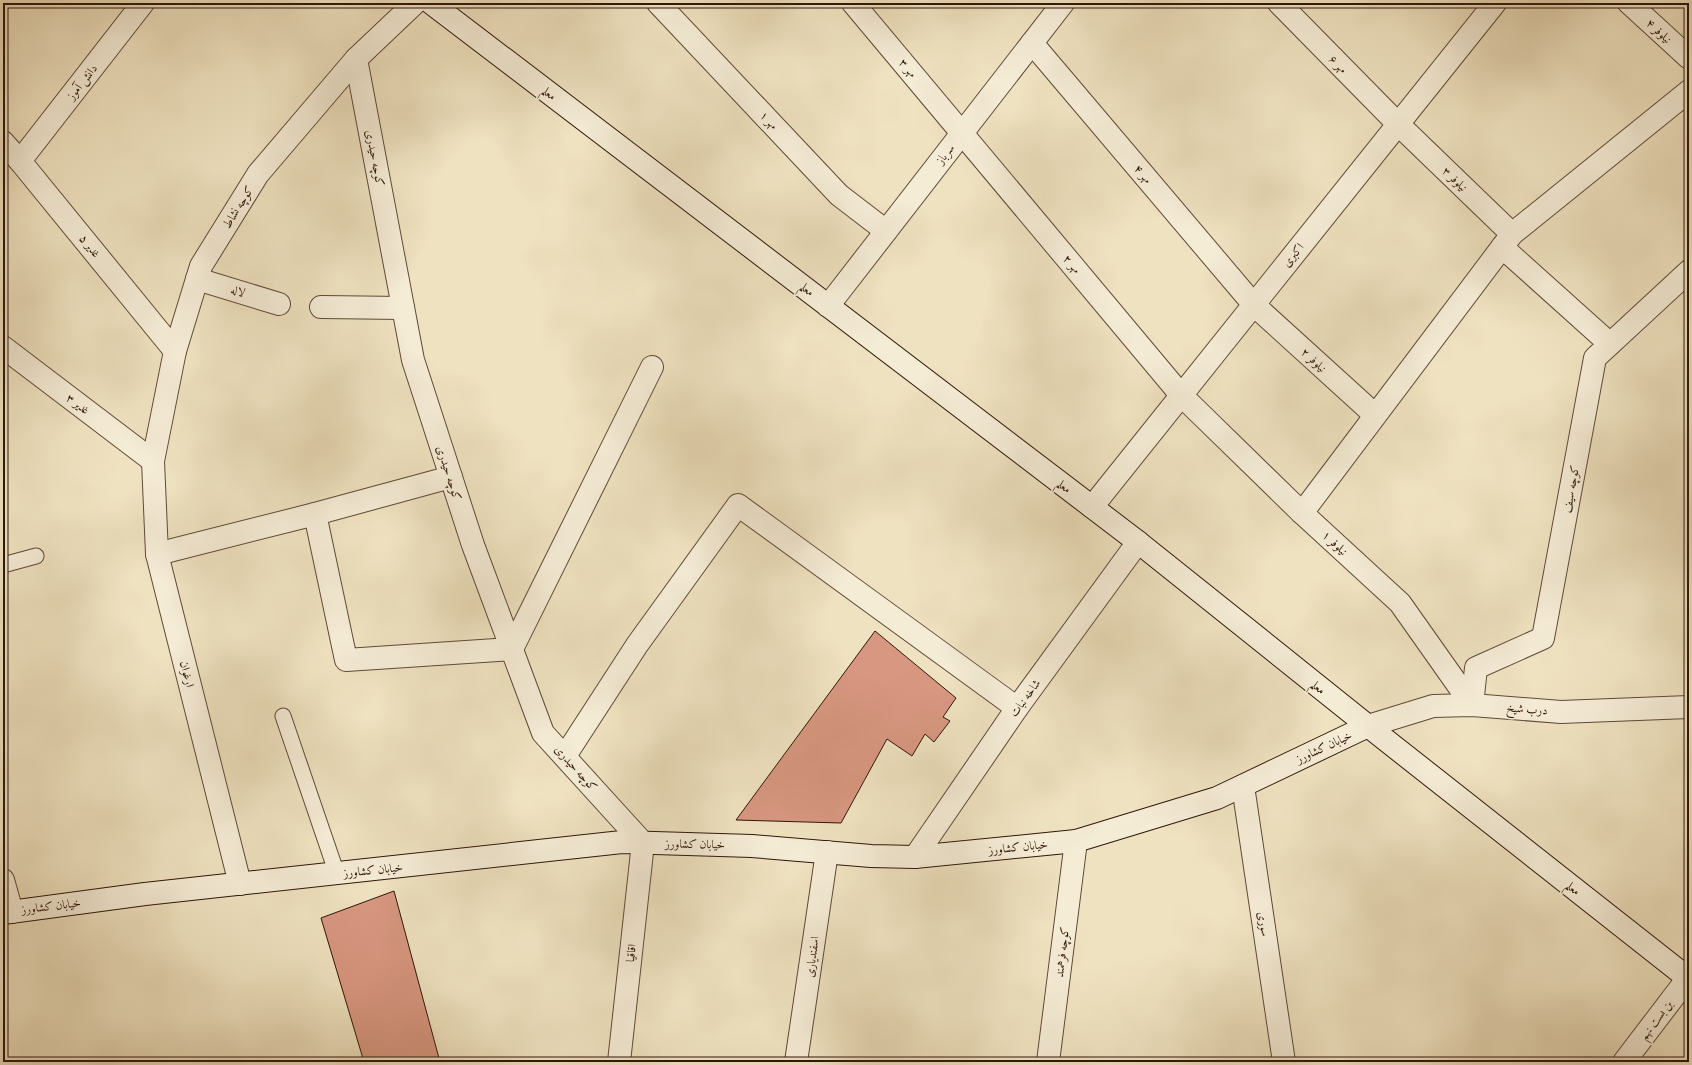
<svg xmlns="http://www.w3.org/2000/svg" width="1692" height="1065" viewBox="0 0 1692 1065" font-family="'IM FELL English',Amiri,serif">
<rect width="100%" height="100%" fill="#efe2c0"/>
<filter id="stains"><feTurbulence type="fractalNoise" baseFrequency=".005" numOctaves="4"/><feColorMatrix values="0 0 0 0 .2 0 0 0 0 .09 0 0 0 0 .02 0 0 0 .5 -.17"/></filter>
<radialGradient id="worn" r=".72"><stop offset=".6" stop-color="#630" stop-opacity="0"/><stop offset="1" stop-color="#630" stop-opacity=".3"/></radialGradient>
<g fill="#d89781" stroke="#2f160a">
<path d="M875,631L956,698L943,717L950,721L934,742L925,734L912,756L887,739L841,823L736,820Z"/>
<path d="M394,891L440,1062H364L321,918Z"/>
</g>
<g fill="none" stroke-linecap="round" stroke-linejoin="round">
<defs>
<g id="lane">
<path d="M3,565L36,556"/>
<path d="M283,716L337,874"/>
</g>
<g id="street">
<path d="M658,3L839,195L886,231"/>
<path d="M853,3L1181,395L1302,513L1400,603L1472,705"/>
<path d="M1279,3L1398,124L1512,234"/>
<path d="M1629,3L1689,58"/>
<path d="M1032,43L1254,305L1375,415"/>
<path d="M356,59L413,360L473,545L543,733L643,843L619,1062"/>
<path d="M3,142L20,161L175,351"/>
<path d="M20,161L143,3"/>
<path d="M1502,247L1610,344"/>
<path d="M197,279L279,304"/>
<path d="M828,306L1063,3"/>
<path d="M321,307L403,308"/>
<path d="M3,347L153,461"/>
<path d="M1092,507L1495,3"/>
<path d="M1302,513L1512,234L1689,91"/>
<path d="M315,514L346,660L512,649L652,367"/>
<path d="M157,554L315,514L451,477"/>
<path d="M1472,705L1476,668L1543,638L1595,358L1689,271"/>
<path d="M1368,726L1433,706L1472,705L1561,712L1689,707"/>
<path d="M565,756L637,645L738,505L1017,708"/>
<path d="M1243,786L1284,1062"/>
<path d="M915,857L1017,708L1138,542"/>
<path d="M3,880L12,912"/>
<path d="M240,884L157,554L153,461L175,351L201,266L258,174L356,59L415,3"/>
<path d="M796,1062L827,852"/>
<path d="M1048,1062L1076,841"/>
<path d="M1624,1062L1688,978"/>
</g>
<g id="secondary">
<path d="M431,3L1138,542L1368,726L1689,979"/>
<path d="M3,913L145,894L622,842L752,846L871,856L915,857L1076,841L1217,798L1368,726"/>
</g>
</defs>
<use href="#lane" stroke="#5f4938" stroke-width="17"/>
<use href="#street" stroke="#5f4938" stroke-width="24"/>
<use href="#secondary" stroke="#2f160a" stroke-width="24"/>
<use href="#lane" stroke="#f5ecd6" stroke-width="15"/>
<use href="#street" stroke="#f5ecd6" stroke-width="22"/>
<use href="#secondary" stroke="#f5ecd6" stroke-width="22"/>
</g>
<g text-anchor="middle" stroke-width="3" stroke-linejoin="round" paint-order="stroke">
<g font-size="12" fill="#2f160a" stroke="#f5ecd6">
<text transform="translate(1659 31) rotate(43)" y="4">نیلوفر ۴</text>
<text transform="translate(1338 64) rotate(45)" y="4">مهر ۶</text>
<text transform="translate(908 68) rotate(50)" y="4">مهر ۳</text>
<text transform="translate(82 82) rotate(-52)" y="4">دانش آموز</text>
<text transform="translate(549 93) rotate(37)" y="4">معلم</text>
<text transform="translate(769 120) rotate(47)" y="4">مهر ۱</text>
<text transform="translate(945 154) rotate(-52)" y="4">سرباز</text>
<text transform="translate(375 158) rotate(79)" y="4">کوچه حیدری</text>
<text transform="translate(1143 174) rotate(50)" y="4">مهر ۴</text>
<text transform="translate(1455 179) rotate(44)" y="4">نیلوفر ۳</text>
<text transform="translate(238 207) rotate(-58)" y="4">کوچه نشاط</text>
<text transform="translate(90 246) rotate(51)" y="4">غدیر ۵</text>
<text transform="translate(1293 255) rotate(-51)" y="4">اکبری</text>
<text transform="translate(1072 264) rotate(50)" y="4">مهر ۲</text>
<text transform="translate(807 289) rotate(37)" y="4">معلم</text>
<text transform="translate(238 291) rotate(17)" y="4">لاله</text>
<text transform="translate(1314 360) rotate(42)" y="4">نیلوفر ۲</text>
<text transform="translate(78 404) rotate(37)" y="4">غدیر ۳</text>
<text transform="translate(449 473) rotate(72)" y="4">کوچه حیدری</text>
<text transform="translate(1064 486) rotate(37)" y="4">معلم</text>
<text transform="translate(1571 489) rotate(-80)" y="4">کوچه سیف</text>
<text transform="translate(1335 543) rotate(43)" y="4">نیلوفر ۱</text>
<text transform="translate(187 674) rotate(76)" y="4">ارغوان</text>
<text transform="translate(1318 687) rotate(39)" y="4">معلم</text>
<text transform="translate(1025 698) rotate(-54)" y="4">شاخه نبات</text>
<text transform="translate(1527 709) rotate(4)" y="4">درب شیخ</text>
<text transform="translate(1324 747) rotate(-25)" y="4">خیابان کشاورز</text>
<text transform="translate(576 768) rotate(48)" y="4">کوچه حیدری</text>
<text transform="translate(695 844) rotate(1)" y="4">خیابان کشاورز</text>
<text transform="translate(1018 847) rotate(-6)" y="4">خیابان کشاورز</text>
<text transform="translate(373 870) rotate(-6)" y="4">خیابان کشاورز</text>
<text transform="translate(1573 888) rotate(38)" y="4">معلم</text>
<text transform="translate(51 906) rotate(-7)" y="4">خیابان کشاورز</text>
<text transform="translate(1264 924) rotate(81)" y="4">سوری</text>
<text transform="translate(1062 952) rotate(-83)" y="4">کوچه فرهمند</text>
<text transform="translate(631 953) rotate(-84)" y="4">اقاقیا</text>
<text transform="translate(812 957) rotate(-82)" y="4">اسفندیاری</text>
<text transform="translate(1656 1020) rotate(-53)" y="4">بن بست نهم</text>
</g>
</g>
<rect width="1692" height="1065" fill="none" stroke="#efe2c0" stroke-width="16"/>
<rect x="4" y="4" width="1684" height="1057" fill="none" stroke="#2f160a" stroke-width="2"/>
<rect x="8" y="8" width="1676" height="1049" fill="none" stroke="#2f160a"/>
<rect width="100%" height="100%" filter="url(#stains)"/>
<rect width="100%" height="100%" fill="url(#worn)"/>
</svg>
